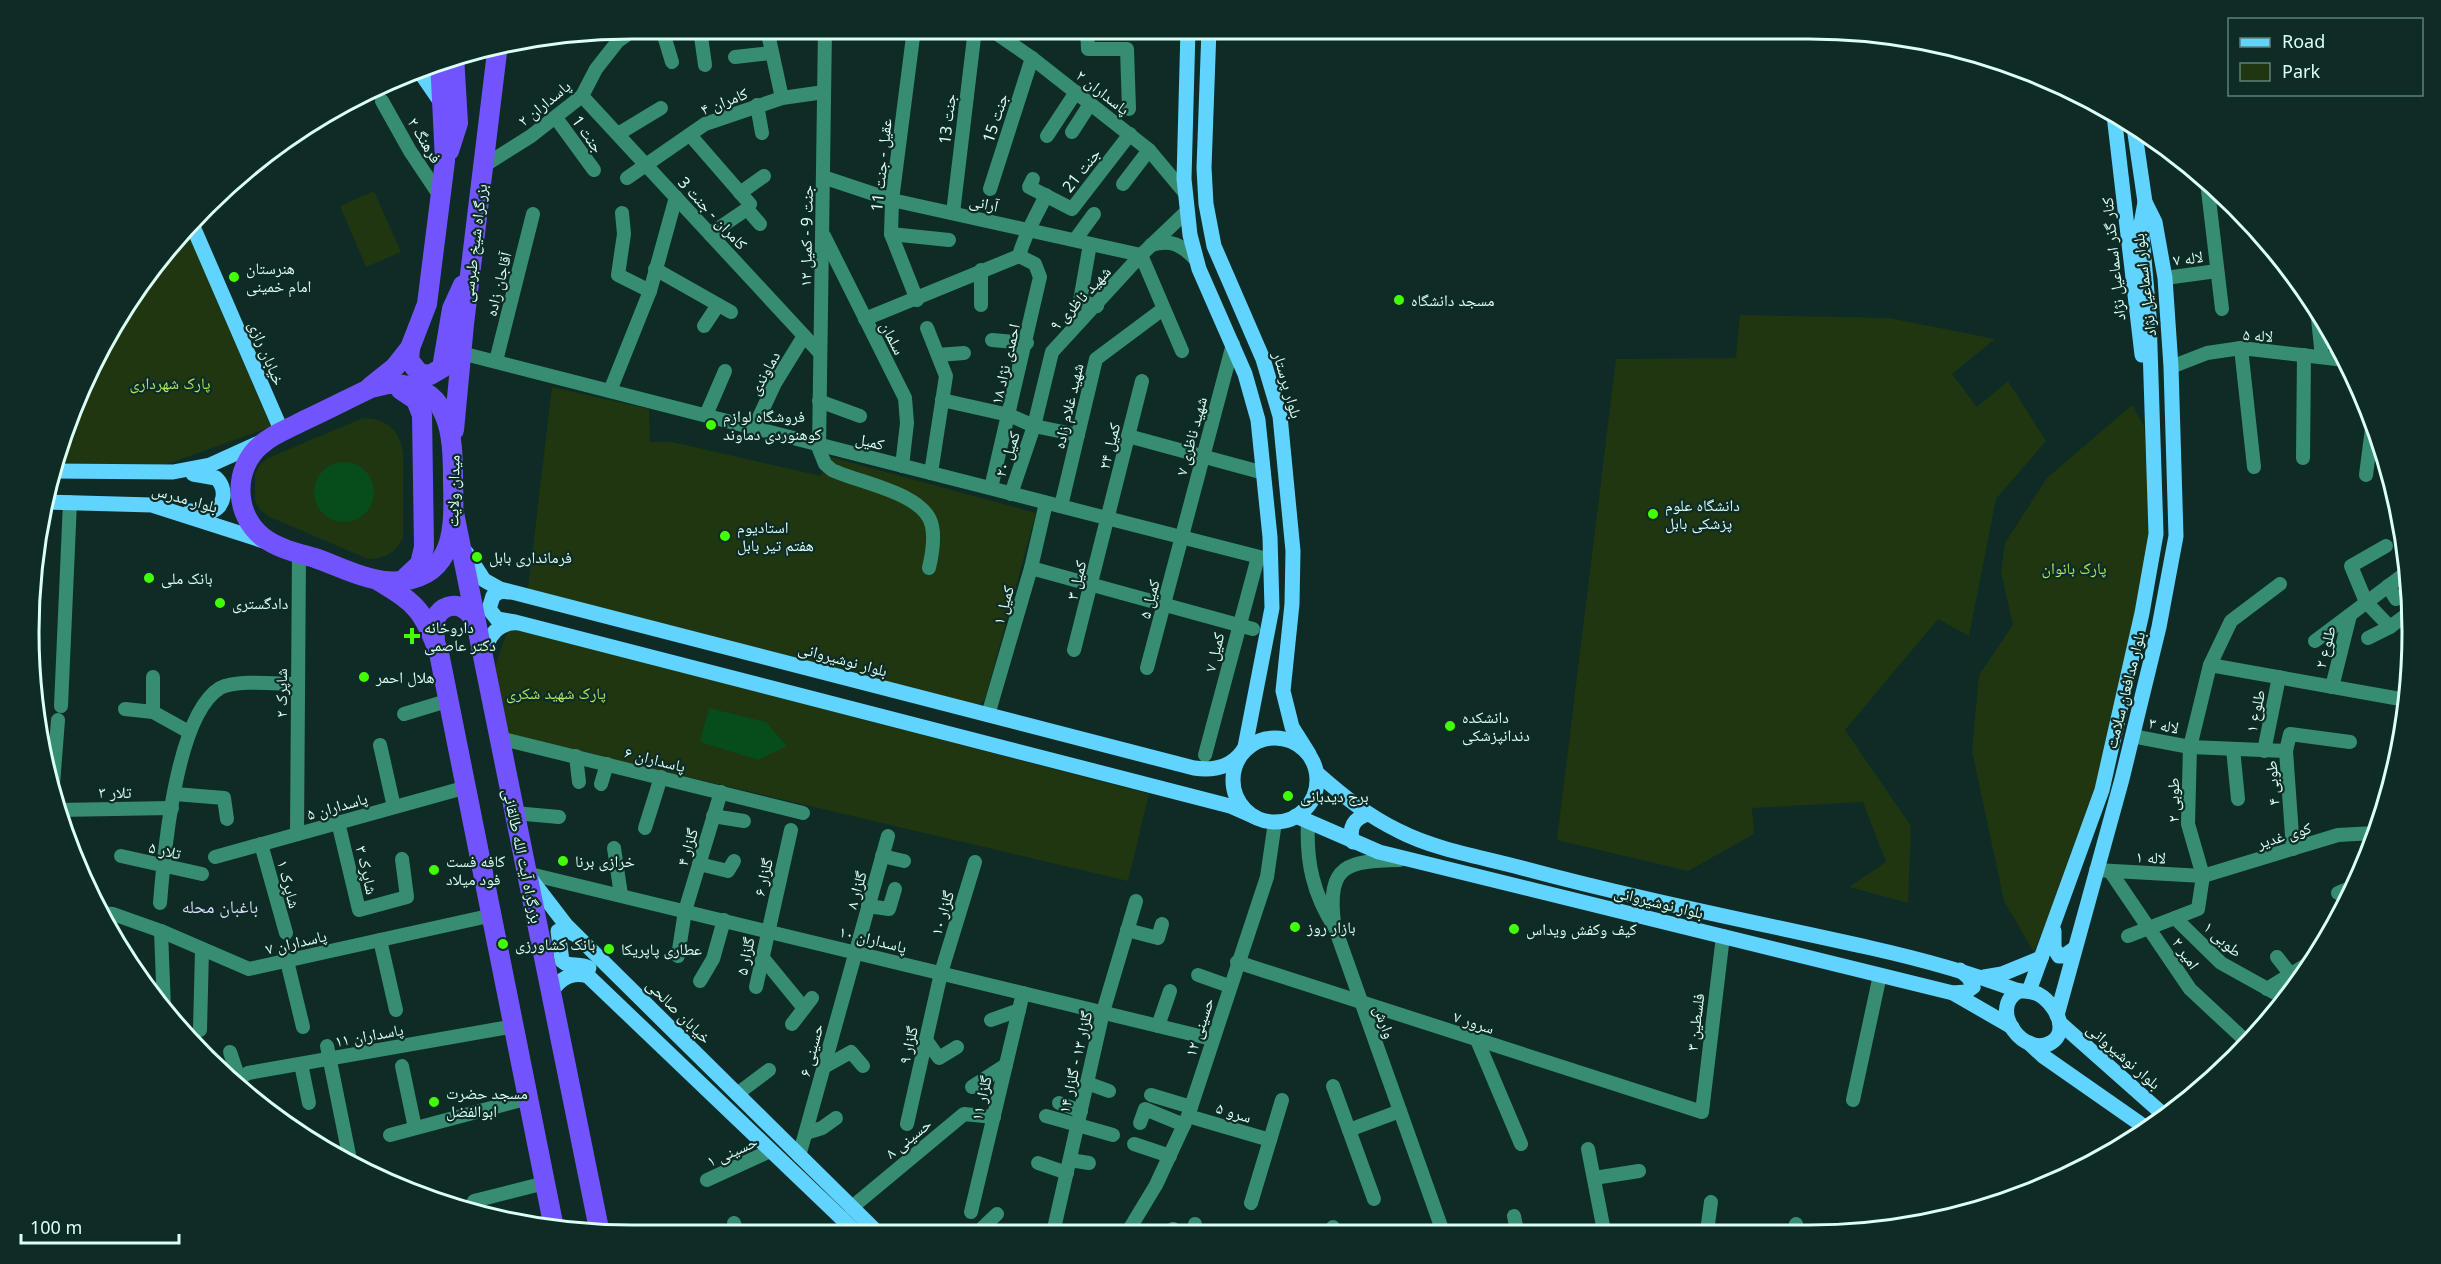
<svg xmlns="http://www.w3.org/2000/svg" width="2441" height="1264" viewBox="0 0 2441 1264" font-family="'Noto Sans','Noto Naskh Arabic',sans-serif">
<rect width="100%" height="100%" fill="#0f2b26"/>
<g fill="#1f3611">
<path d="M374,191L401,252L366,267L340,206Z"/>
<path d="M186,227L271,427L159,467H52L75,401L130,297Z"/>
<path d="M1740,315L1889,318L1995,339L1952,374L1977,407L2008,381L2046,441L1996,499L1969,636L1938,619L1845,730L1911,826L1908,903L1849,887L1886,862L1863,802L1752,808L1754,834L1688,871L1557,840L1616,359L1736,358Z"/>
<path d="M552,387L649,409L650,442H672L821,476L827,456L1036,513L985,699L979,705L528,589Z"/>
<path d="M2132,405L2144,426L2152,538L2106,750L2083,832L2034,952L2004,901L1972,751L1979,675L2013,625L2001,572L2005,543L2047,478Z"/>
<path d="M363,418C387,419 399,429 403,453V537C396,553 386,558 368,559L270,517L260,510L255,500V474L260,465L268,458Z"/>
<path d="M509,627L1149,794L1128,881L505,734L494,669Z"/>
</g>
<g fill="#074c1b">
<circle cx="344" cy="492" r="30"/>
<path d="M709,708L766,722L787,746L758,760L700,742Z"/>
</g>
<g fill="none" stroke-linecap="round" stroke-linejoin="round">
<g stroke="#378d72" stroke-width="14">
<path d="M662,29L672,62"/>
<path d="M700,29L705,65"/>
<path d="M767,29L782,98"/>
<path d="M825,29L819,449L825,464L832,470C859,483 926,493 932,526C935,540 932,555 929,568"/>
<path d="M914,29L892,200L891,234L917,300"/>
<path d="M990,29L1032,58L1149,150L1185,193"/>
<path d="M1087,29L1088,49H1127L1129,109"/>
<path d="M735,57L771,53"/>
<path d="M582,96L820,353"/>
<path d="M382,101L410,151L440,196"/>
<path d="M757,105L762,133"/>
<path d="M556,118L594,170"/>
<path d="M1072,132L1090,104"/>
<path d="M618,134L661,108"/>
<path d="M690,135L750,204L747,209L710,234"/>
<path d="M1047,136L1076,92"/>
<path d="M485,165L531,136L582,96L596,69L618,41L635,29"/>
<path d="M823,177L892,200L1141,255L1182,351"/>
<path d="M627,178L705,124L782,98L824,92"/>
<path d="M1033,179L1029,187L1072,209L1130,134"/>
<path d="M2207,182L2222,309"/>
<path d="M1123,184L1149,150"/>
<path d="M990,189L1032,58"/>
<path d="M740,193L764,176"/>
<path d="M747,209L760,224"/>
<path d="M622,213L624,234L618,275L650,291"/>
<path d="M953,213L975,29"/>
<path d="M891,234L949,240"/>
<path d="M824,236L905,398L907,423L902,466"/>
<path d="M1075,240L1094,214"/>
<path d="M1090,244L1080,301L1097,306"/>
<path d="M1151,245C1172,239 1182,245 1196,260"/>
<path d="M1019,256C1025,233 1036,217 1046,195"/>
<path d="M655,269L731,312"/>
<path d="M981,270V305"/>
<path d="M2165,278L2217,271"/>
<path d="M2317,309L2322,357"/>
<path d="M865,319L1019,256"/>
<path d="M704,326L718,305"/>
<path d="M927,328L946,376L931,473"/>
<path d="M992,340L1027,343"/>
<path d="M2241,348L2254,467"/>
<path d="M461,353L1271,560"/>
<path d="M938,355L964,353"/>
<path d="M496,361L533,214"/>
<path d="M2171,367L2207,353L2241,348L2345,360"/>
<path d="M610,391L650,291L676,197"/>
<path d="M942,400L1009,415L1034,426L1078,435"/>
<path d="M819,401L860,416"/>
<path d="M706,415L725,371"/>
<path d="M754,428L775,383L804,336"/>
<path d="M1128,436L1264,473"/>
<path d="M2303,458L2304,355"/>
<path d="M2366,475L2373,421"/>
<path d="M991,488L1040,277L1035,264L1019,256"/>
<path d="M1011,494L1034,426L1052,352L1141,255L1186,212"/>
<path d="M1061,506L1096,359L1163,309"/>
<path d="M1031,568L1253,629"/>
<path d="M2388,586L2396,599"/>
<path d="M2390,627L2406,615"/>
<path d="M2368,638L2390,627L2366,602L2351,566L2386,546"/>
<path d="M2315,641L2407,572"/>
<path d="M1074,650L1142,381"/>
<path d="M2210,665L2406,700"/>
<path d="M1147,668L1233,344"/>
<path d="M2332,687L2350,615"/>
<path d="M61,706L70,502"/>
<path d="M125,709L153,712L189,732"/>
<path d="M153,712V677"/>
<path d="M404,714L450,700"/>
<path d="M988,715L1031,568L1046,503"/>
<path d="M2132,736L2190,747L2286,751L2290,734L2350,742"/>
<path d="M499,738L803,813"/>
<path d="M380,745L394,807"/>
<path d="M2233,749L2238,799"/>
<path d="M2264,751L2279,677"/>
<path d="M2286,751L2293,849"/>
<path d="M1205,755L1258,557"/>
<path d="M576,756L579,782"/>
<path d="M601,784L607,764"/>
<path d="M175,794L224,798L227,819"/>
<path d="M52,797L58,720"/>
<path d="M57,810L172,808"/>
<path d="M514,813L559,817"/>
<path d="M713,816L744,821"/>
<path d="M338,822L359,910L407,897L402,859"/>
<path d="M1308,822C1306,862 1313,894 1335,928L1443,1232"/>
<path d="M645,828L661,777"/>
<path d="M297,834L299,553"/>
<path d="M261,844L286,933"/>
<path d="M614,848L621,895"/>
<path d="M121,856L202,874"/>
<path d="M882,856L904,861"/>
<path d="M215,857L467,787"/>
<path d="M699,864L728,871L734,861"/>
<path d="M2096,870L2203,876L2338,835L2375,833"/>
<path d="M2110,871L2190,989L2248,1043"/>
<path d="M526,873L1212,1039"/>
<path d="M2338,893L2355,886"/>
<path d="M160,903C164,853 176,715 220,688C236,679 279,684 297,684"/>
<path d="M868,906L889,909L895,889"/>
<path d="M99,913L113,914L161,931L249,969L493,915"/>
<path d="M2175,918L2221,963L2284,998"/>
<path d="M1334,923C1327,864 1347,861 1400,860"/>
<path d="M1127,930L1158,938L1162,924"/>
<path d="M161,931L164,1008"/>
<path d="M2128,936L2198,909L2203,876L2188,824L2190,747L2210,665L2231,621L2280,584"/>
<path d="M380,940L396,1010"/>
<path d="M678,956L685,911L721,792"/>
<path d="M762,957L803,1007"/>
<path d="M2277,957L2291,975"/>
<path d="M287,961L303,1027"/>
<path d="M1237,962L1702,1112L1723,936"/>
<path d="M1198,975L1229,986"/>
<path d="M700,981L713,959L724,920"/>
<path d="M756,987L791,830"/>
<path d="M2267,989L2306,965"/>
<path d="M991,1020L1019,1010"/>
<path d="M792,1024L812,998"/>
<path d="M1158,1026L1170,991"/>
<path d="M200,1030L202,950"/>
<path d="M926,1040L939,1058L957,1047"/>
<path d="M1477,1040L1521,1144"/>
<path d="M327,1046L351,1165"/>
<path d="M230,1052L239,1079"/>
<path d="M301,1064L309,1103"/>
<path d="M402,1066L415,1128"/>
<path d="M824,1067L851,1052L863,1066"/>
<path d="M1087,1083L1109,1091"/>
<path d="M1333,1086L1374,1199"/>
<path d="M972,1087L1006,1065"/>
<path d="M240,1089L239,1079L248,1073L515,1026"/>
<path d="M737,1094L769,1070"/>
<path d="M1151,1095L1191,1107"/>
<path d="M1853,1100L1880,975"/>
<path d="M1059,1103L1081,1111"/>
<path d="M1046,1116L1113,1135"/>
<path d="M1188,1116L1270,1140"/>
<path d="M1140,1123L1145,1109L1184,1125"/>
<path d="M907,1124L941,973L975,862"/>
<path d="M1349,1130L1400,1111"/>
<path d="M806,1133L822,1128L836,1118"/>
<path d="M390,1135L529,1098"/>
<path d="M1134,1144L1170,1156"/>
<path d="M1588,1149L1604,1231"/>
<path d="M799,1156L888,836"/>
<path d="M1070,1160L1089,1163"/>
<path d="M1038,1163L1067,1173"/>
<path d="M1594,1178L1639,1171"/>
<path d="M707,1180L770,1151"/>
<path d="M474,1201L545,1183"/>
<path d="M1251,1203L1282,1100"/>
<path d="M851,1208L964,1114L994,1117"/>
<path d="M971,1212L1023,993"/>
<path d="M1514,1216L1517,1231"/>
<path d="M734,1223L737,1234"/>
<path d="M1195,1224V1232"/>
<path d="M1333,1227V1232"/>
<path d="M1707,1231L1711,1202"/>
<path d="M1794,1231L1796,1224"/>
<path d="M1172,1232L1173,1229"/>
<path d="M977,1233L997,1214"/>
<path d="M1053,1233L1103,1012L1136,901"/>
<path d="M1127,1233L1156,1185L1188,1116L1267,877L1275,822"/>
</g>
<g stroke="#60d3ff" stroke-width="15">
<path d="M1209,29L1204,168L1206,204L1214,246L1263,359L1280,416L1293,551L1292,604L1283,691L1292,727L1309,754"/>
<path d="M418,69L440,101"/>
<path d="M2114,115L2142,355"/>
<path d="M191,222L282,432"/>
<path d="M51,471L173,472L210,465L261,442"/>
<path d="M45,502L152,505L267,542"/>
<path d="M190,511C196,512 203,513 209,512C226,508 227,488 216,478L193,474"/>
<path d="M466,552L484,580L500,589L1194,768C1215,771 1234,767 1245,747L1272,608L1270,537L1258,420L1245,374L1199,269L1190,235L1184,179L1188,29"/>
<path d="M509,592L501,591L493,596L489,609L497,619L515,622"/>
<path d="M484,656C487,637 498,621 519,623L1230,806L1255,817"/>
<circle cx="1275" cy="780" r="42"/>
<path d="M1317,773C1343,796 1368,816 1399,831C1436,850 1482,857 1522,868C1637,899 1754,922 1871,948C1920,959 1968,972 2016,990C2023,992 2030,990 2038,994C2049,1000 2060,1014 2060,1027C2060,1033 2057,1039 2052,1042C2026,1060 1986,1009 2019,991"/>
<path d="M1296,816L1379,852L1953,993L2012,1027"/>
<path d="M1353,842C1348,828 1354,818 1368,814"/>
<path d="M530,878L566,925L878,1233"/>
<path d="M2054,931V948L2059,956H2064L2074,949"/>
<path d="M574,934L564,929L558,931L562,961C569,968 580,962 589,968"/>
<path d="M1984,977L2002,974L2041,958"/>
<path d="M2029,991L2102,790L2142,613L2156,534L2149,316L2141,224L2145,202"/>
<path d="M551,993C559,979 572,971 588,976L857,1233"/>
<path d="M1953,993L1966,992L1973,987L1969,978L1960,970"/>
<path d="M2057,1015L2122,779L2159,627L2176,536L2171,367L2165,278L2155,222L2145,202L2134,127"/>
<path d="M2060,1023L2165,1116"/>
<path d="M2029,1043L2043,1056L2149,1130"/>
</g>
<g stroke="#7254ff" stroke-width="20">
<path d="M449,151L458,123L454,56"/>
<path d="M410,348L409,360L419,373L430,375L442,368L452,309L463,285"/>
<path d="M388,384C451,383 453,433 453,481C454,523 457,574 402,581C374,585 341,567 315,558C298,553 279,549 264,538C234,516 232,468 262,444C273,434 288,429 301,422C325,411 348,399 371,388Z"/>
<path d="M370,387L395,367L410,348L427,304L445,161L440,60"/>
<path d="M401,390L416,400L422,415L424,547L420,564L406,577"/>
<path d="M454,430L464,324L498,44"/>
<path d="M454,513L600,1234"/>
<path d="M377,580C417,604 423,610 439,653L554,1228"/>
<path d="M435,638C426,605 465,592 476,625"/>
</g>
</g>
<g fill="#43ff05" stroke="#0f2b26" stroke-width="2">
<circle cx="234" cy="277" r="6"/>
<circle cx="1399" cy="300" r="6"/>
<circle cx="711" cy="425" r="6"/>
<circle cx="1653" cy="514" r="6"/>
<circle cx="725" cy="536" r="6"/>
<circle cx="477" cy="557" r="6"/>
<circle cx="149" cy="578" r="6"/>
<circle cx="220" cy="603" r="6"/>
<path d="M409 627h6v6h6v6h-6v6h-6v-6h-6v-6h6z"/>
<circle cx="364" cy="677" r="6"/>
<circle cx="1450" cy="726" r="6"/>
<circle cx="1288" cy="796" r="6"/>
<circle cx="563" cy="861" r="6"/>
<circle cx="434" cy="870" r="6"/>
<circle cx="1295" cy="927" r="6"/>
<circle cx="1514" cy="929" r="6"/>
<circle cx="503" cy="944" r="6"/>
<circle cx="609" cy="949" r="6"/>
<circle cx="434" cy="1102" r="6"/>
</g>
<g text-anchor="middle" stroke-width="4.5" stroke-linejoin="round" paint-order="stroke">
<g font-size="16" fill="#d9fff6" stroke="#0f2b26">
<text transform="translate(1103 92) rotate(38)" y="6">پاسداران ۲</text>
<text transform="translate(724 101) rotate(-21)" y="6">کامران ۴</text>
<text transform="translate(544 103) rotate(-39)" y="6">پاسداران ۲</text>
<text transform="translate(995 118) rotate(-72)" y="6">جنت 15</text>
<text transform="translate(947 119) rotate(-83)" y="6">جنت 13</text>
<text transform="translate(588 134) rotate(54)" y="6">جنت 1</text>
<text transform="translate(425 140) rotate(59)" y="6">فرهنگ ۲</text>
<text transform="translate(881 165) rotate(-84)" y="6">عقیل - جنت 11</text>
<text transform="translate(1081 170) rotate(-52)" y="6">جنت 21</text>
<text transform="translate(984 203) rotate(12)" y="6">آرانی</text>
<text transform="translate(713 213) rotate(47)" y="6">کامران - جنت 3</text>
<text transform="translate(806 236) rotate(-89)" y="6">جنت 9 - کمیل ۱۲</text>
<text transform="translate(474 243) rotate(-83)" y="6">بزرگراه شیخ طبرسی</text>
<text transform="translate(2188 258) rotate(-7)" y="6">لاله ۷</text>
<text transform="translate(2113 259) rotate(-96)" y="6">کنار گذر اسماعیل نژاد</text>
<text transform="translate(498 284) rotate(-76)" y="6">آقاجان زاده</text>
<text transform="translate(2144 285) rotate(-97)" y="6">بلوار اسماعیل نژاد</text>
<text transform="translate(1080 298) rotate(-47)" y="6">شهید ناظری ۹</text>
<text transform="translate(2258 335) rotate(4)" y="6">لاله ۵</text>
<text transform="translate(893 338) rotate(63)" y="6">سلمان</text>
<text transform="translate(267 353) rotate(67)" y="6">خیابان رازی</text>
<text transform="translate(1005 364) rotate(-77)" y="6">احمدی نژاد ۱۸</text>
<text transform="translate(764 373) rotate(-61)" y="6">دماوندی</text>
<text transform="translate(1288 385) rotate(74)" y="6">بلوار پرستار</text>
<text transform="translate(1068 406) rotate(-77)" y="6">شهید غلام زاده</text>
<text transform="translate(1191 436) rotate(-75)" y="6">شهید ناظری ۷</text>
<text transform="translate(870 441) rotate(14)" y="6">کمیل</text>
<text transform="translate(1109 446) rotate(-76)" y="6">کمیل ۲۴</text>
<text transform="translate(1007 454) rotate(-71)" y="6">کمیل ۲۰</text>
<text transform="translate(453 491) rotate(-89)" y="6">میدان ولایت</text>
<text transform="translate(185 498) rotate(16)" y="6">بلوار مدرس</text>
<text transform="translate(1076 580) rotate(-76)" y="6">کمیل ۳</text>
<text transform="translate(1149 599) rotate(-75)" y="6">کمیل ۵</text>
<text transform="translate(1003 605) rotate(-74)" y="6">کمیل ۱</text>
<text transform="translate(2325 647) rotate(-76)" y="6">طلوع ۲</text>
<text transform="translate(1214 652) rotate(-76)" y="6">کمیل ۷</text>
<text transform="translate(843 659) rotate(15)" y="6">بلوار نوشیروانی</text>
<text transform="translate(2125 690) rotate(-76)" y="6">بلوار مدافعان سلامت</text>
<text transform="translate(281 693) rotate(-90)" y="6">شاپرک ۲</text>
<text transform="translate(2255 711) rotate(-78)" y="6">طلوع ۱</text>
<text transform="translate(2164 725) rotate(11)" y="6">لاله ۳</text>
<text transform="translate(655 759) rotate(14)" y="6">پاسداران ۶</text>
<text transform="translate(2272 783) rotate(-94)" y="6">طوبی ۴</text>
<text x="115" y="798">تلار ۳</text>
<text transform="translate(2173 800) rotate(-90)" y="6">طوبی ۲</text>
<text transform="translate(337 806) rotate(-16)" y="6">پاسداران ۵</text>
<text transform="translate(2284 835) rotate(-17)" y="6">کوی غدیر</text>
<text transform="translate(687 847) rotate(-73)" y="6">گلزار ۴</text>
<text transform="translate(165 850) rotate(13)" y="6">تلار ۵</text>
<text transform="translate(523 856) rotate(78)" y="6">بزرگراه آیت الله طالقانی</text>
<text transform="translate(2151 857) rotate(3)" y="6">لاله ۱</text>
<text transform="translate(367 870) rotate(77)" y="6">شاپرک ۳</text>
<text transform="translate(763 877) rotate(-77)" y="6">گلزار ۶</text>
<text transform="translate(289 884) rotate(75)" y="6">شاپرک ۱</text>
<text transform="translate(856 890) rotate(-74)" y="6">گلزار ۸</text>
<text transform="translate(1659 902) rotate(14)" y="6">بلوار نوشیروانی</text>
<text transform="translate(942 913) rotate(-73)" y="6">گلزار ۱۰</text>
<text transform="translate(873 939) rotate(14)" y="6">پاسداران ١٠</text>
<text transform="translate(2223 939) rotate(41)" y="6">طوبی ۱</text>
<text transform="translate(296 942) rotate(-13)" y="6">پاسداران ۷</text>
<text transform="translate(2186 953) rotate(55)" y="6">امیر ۲</text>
<text transform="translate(745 956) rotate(-78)" y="6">گلزار ۵</text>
<text transform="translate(679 1011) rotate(45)" y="6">خیابان صالحی</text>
<text transform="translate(1385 1022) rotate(70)" y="6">وارش</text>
<text transform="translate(1474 1022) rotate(18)" y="6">سرور ۷</text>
<text transform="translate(1695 1022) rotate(-83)" y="6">فلسطین ۳</text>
<text transform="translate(1199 1027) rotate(-72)" y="6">حسینی ۱۲</text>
<text transform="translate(369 1035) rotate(-10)" y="6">پاسداران ١١</text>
<text transform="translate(908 1045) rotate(-77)" y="6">گلزار ٩</text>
<text transform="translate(811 1050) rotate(-75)" y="6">حسینی ۶</text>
<text transform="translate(2124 1056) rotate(41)" y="6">بلوار نوشیروانی</text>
<text transform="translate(1075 1062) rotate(-77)" y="6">گلزار ۱۳ - گلزار ۱۴</text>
<text transform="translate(981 1098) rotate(-77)" y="6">گلزار ١١</text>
<text transform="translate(1234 1112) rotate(17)" y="6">سرو ۵</text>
<text transform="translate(908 1138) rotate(-39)" y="6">حسینی ۸</text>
<text transform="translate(732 1151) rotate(-24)" y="6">حسینی ۱</text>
</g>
<g font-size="16" fill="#d9fff6" stroke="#0f2b26" text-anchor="start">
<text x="246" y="274">هنرستان<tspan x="246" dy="18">امام خمینی</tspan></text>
<text x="1411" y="306">مسجد دانشگاه</text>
<text x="723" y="422">فروشگاه لوازم<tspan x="723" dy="18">کوهنوردی دماوند</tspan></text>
<text x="1665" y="511">دانشگاه علوم<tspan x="1665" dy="18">پزشکی بابل</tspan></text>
<text x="737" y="533">استادیوم<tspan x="737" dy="18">هفتم تیر بابل</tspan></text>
<text x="489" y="563">فرمانداری بابل</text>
<text x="161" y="584">بانک ملی</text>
<text x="232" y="609">دادگستری</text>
<text x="424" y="633">داروخانه<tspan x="424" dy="18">دکتر عاصمی</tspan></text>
<text x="376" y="683">هلال احمر</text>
<text x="1462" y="723">دانشکده<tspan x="1462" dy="18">دندانپزشکی</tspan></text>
<text x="1300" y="802">برج دیدبانی</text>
<text x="446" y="867">کافه فست<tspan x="446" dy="18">فود میلاد</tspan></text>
<text x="575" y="867">خرازی برنا</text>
<text x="1307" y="933">بازار روز</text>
<text x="1526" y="935">کیف و‌کفش ویداس</text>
<text x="515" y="950">بانک کشاورزی</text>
<text x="621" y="955">عطاری پاپریکا</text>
<text x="446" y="1099">مسجد حضرت<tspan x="446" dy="18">ابوالفضل</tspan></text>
</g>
<g font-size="16" fill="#b0e85c" stroke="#0f2b26">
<text x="170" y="389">پارک شهرداری</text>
<text x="2074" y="574">پارک بانوان</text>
<text x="556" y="699">پارک شهید شکری</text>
</g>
<g font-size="18" fill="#dcdbff" stroke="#0f2b26">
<text x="220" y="913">باغبان محله</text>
</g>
</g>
<path d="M0 0H2441V1264H0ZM632 39H1809A593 593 0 0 1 2402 632V632A593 593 0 0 1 1809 1225H632A593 593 0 0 1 39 632V632A593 593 0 0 1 632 39Z" fill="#0f2b26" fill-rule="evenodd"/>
<path fill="none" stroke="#d9fff6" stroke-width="3" d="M632 39H1809A593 593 0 0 1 2402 632V632A593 593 0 0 1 1809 1225H632A593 593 0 0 1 39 632V632A593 593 0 0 1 632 39Z"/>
<rect x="2228" y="18" width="195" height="78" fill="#0f2b26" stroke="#608079" stroke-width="1.5"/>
<rect x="2240" y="38" width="30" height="9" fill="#60d3ff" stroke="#608079" stroke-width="1.5"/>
<text x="2282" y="48" font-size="18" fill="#d9fff6">Road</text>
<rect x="2240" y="63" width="30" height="18" fill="#1f3611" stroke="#608079" stroke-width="1.5"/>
<text x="2282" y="78" font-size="18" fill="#d9fff6">Park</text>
<path d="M21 1234v9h158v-9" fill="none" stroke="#d9fff6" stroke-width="3"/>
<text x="30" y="1234" font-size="18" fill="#d9fff6" stroke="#0f2b26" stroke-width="4.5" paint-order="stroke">100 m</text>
</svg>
